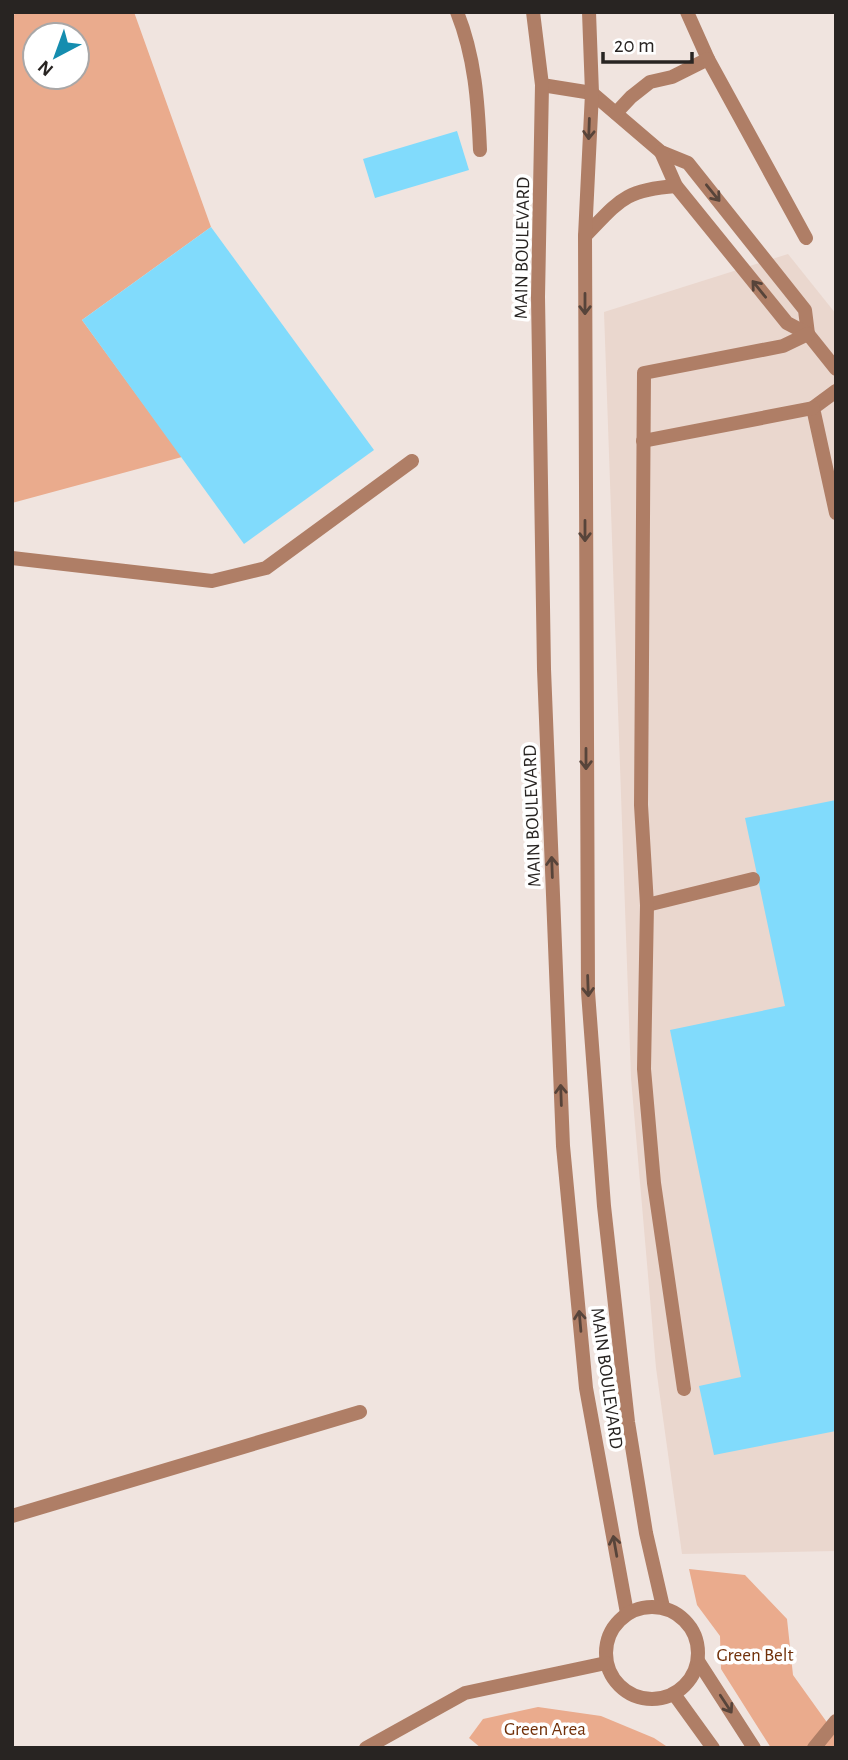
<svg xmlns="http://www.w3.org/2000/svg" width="848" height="1760" viewBox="0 0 848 1760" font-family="'Alegreya Sans',sans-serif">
<rect width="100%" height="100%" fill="#f0e4df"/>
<path fill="#ead7ce" d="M788,254L836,314V1551L682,1554L656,1368L631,1078L604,312Z"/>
<g fill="#eaab8d" fill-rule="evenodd">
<path d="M23,12H134L211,227L82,320L182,457L12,503V15ZM35,35H77V77H35Z"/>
<path d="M689,1569L745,1575L787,1619L793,1675L836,1735V1748H771L721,1669L720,1636L697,1605Z"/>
<path d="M538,1707L601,1716L654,1738L669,1748H481L469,1738L483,1719Z"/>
</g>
<g fill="#81dbfc">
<path d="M457,131L469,170L375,198L363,159Z"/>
<path d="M211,227L374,450L244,544L82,320Z"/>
<path d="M836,800V1431L714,1455L699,1386L741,1377L670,1030L785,1006L745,818Z"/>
</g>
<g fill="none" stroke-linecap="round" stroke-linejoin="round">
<g stroke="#af7e66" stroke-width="14">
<path d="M457,12C475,57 478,102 480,150"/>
<path d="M687,12L708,59"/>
<path d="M542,85L592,93L661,152L688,163L805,310L808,334"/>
<path d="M616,113L631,97L650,82L672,77L708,59L806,238"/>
<path d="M661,152L676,186L787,323L808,334L836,369"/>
<path d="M585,236C620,200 624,190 676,186"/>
<path d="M836,391L813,408L836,513"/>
<path d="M643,441L813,408"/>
<path d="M12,558L212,581L266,568L412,461"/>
<path d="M647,905L753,879"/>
<path d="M684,1389L654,1183L644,1069L647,905L641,805L644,373L783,346L808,334"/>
<path d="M12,1516L360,1412"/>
</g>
<g stroke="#af7e66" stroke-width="14">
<path d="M533,12L542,85L538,297L544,669L563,1146L586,1388L627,1613"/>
<path d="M589,12L592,93L585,236L588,992L604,1206L628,1422L646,1533L663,1607"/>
<circle cx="652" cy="1653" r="46"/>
<path d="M698,1661L754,1748"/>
<path d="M674,1694L713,1748"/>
<path d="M366,1748L465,1693L606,1663"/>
<path d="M814,1748L836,1721"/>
</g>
</g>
<defs><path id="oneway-shaft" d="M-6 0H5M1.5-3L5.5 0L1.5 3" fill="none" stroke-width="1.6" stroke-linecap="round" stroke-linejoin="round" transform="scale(1.75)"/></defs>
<g stroke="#57443a">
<use href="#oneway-shaft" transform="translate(589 129) rotate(92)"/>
<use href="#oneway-shaft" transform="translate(713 193) rotate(51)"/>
<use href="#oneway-shaft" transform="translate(759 289) rotate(-129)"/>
<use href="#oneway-shaft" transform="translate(585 304) rotate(90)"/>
<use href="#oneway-shaft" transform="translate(585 531) rotate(90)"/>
<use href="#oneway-shaft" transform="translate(586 759) rotate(90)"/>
<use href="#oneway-shaft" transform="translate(552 867) rotate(-92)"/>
<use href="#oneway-shaft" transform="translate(588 986) rotate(88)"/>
<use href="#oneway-shaft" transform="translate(561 1095) rotate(-92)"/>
<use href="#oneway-shaft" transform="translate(580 1321) rotate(-95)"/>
<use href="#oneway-shaft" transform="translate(615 1546) rotate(-100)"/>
<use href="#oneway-shaft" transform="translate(726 1704) rotate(57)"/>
</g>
<g text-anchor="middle" stroke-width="7" stroke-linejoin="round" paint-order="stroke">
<g font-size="19" fill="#282422" stroke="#fff">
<text transform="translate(521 248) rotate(-89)" y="7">MAIN BOULEVARD</text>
<text transform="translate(531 816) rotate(-92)" y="7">MAIN BOULEVARD</text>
<text transform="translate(608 1378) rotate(82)" y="7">MAIN BOULEVARD</text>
</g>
<g font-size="19" fill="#71310a" stroke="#fff">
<text x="755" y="1661">Green Belt</text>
<text x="545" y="1735">Green Area</text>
</g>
</g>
<rect width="848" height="1760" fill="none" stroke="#282422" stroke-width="28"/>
<g transform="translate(56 56) rotate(221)"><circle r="33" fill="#ffffff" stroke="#a9a7a7" stroke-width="2"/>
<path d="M0-5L12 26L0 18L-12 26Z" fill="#158daf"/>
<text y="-10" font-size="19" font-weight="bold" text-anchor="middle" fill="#282422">N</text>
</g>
<path d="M603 52v10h89v-10" fill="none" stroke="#282422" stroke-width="3.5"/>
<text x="614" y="52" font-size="21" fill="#282422" stroke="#ffffff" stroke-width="5" paint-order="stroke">20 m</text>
</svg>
